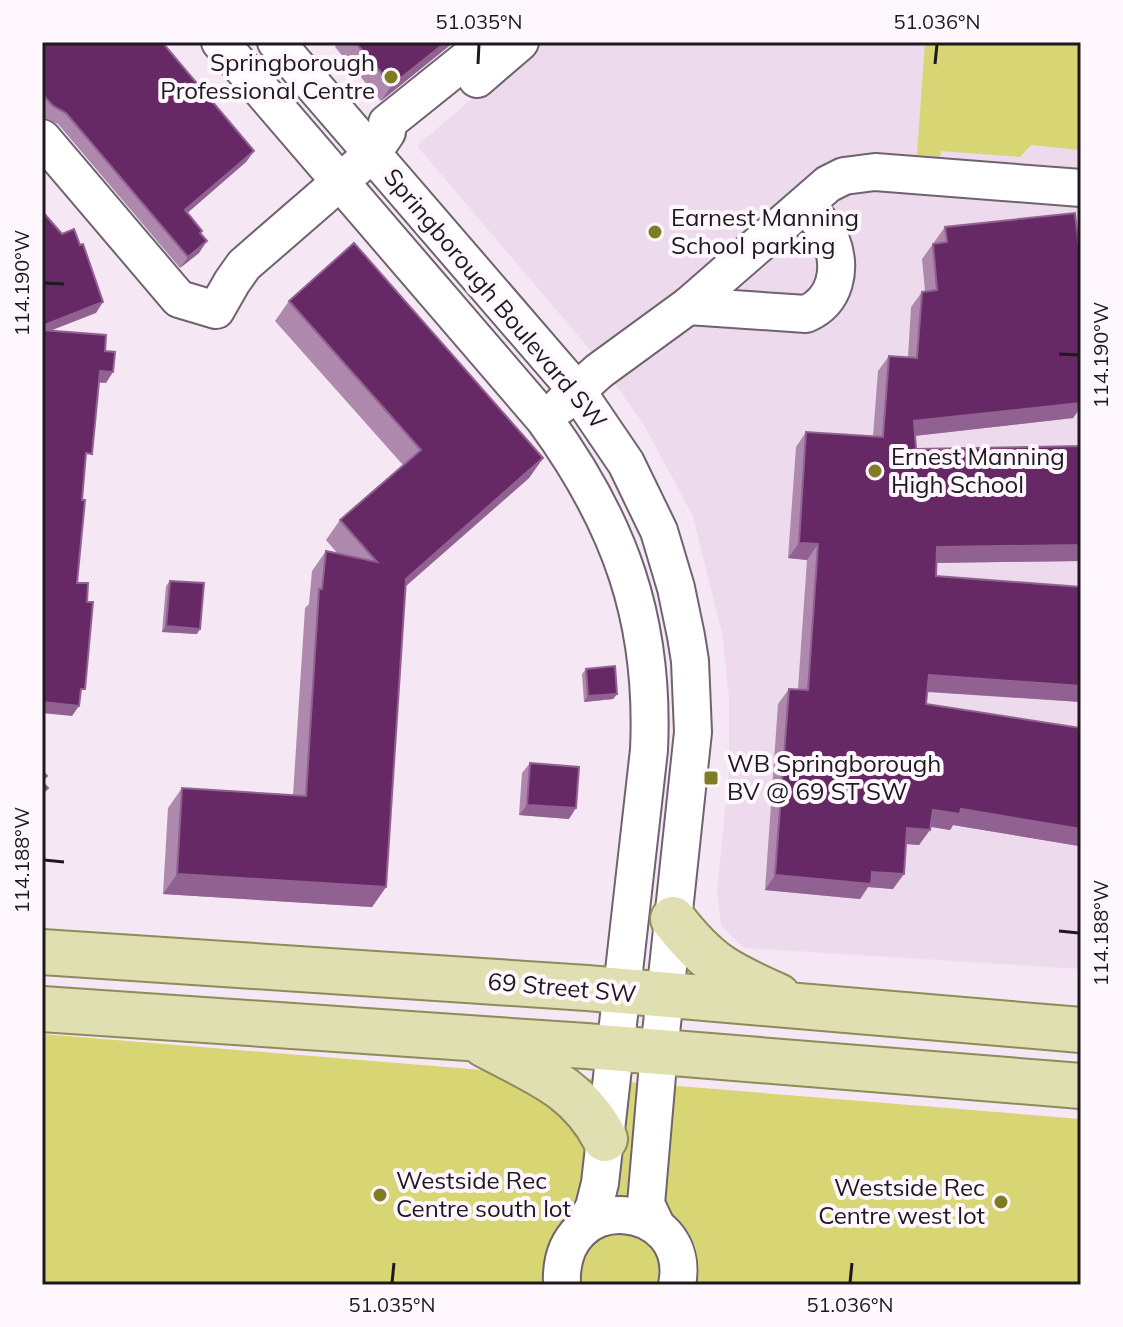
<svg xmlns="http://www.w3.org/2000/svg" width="1123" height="1327" viewBox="0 0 1123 1327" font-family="Mulish,sans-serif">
<rect width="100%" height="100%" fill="#f5e7f4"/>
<path fill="#eddaec" d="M538,42H1081V969L744,948L721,925L717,892L729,771V697L722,633L693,516L644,425L597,358L417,146Z"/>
<g fill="#d8d575">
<path d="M925,42H1081V150L1031,145L1020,157L941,151L940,157L917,155Z"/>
<path d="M42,1034L1081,1119V1285H42Z"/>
</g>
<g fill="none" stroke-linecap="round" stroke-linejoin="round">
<defs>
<g id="minor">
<path d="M220,42L544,419C620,523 655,620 649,750L600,1183L594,1207L584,1226"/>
<path d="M276,42L577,391L626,463L659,531L676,588L686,636L690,661L693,732L659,1052L646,1204L656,1225"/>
<path d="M477,79L520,42"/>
<path d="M42,138L179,299L216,310L232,282L244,265L372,154L387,132V123L488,42"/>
<path d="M688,306L806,314C836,301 842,269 831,240C827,228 813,215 805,205"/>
<path d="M561,405L599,371L688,306L828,184L844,176L875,172L1081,188"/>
<path d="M562,1285C557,1184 694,1200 677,1285"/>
</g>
<g id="major">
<path d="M673,919C708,964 726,973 778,996"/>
<path d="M42,952L587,988L1081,1030"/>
<path d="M42,1009L586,1046L1081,1086"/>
<path d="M485,1045C535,1072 578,1086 605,1139"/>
</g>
</defs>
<use href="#minor" stroke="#6e636e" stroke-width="40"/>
<use href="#major" stroke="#8e8b5b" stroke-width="48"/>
<use href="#minor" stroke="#fff" stroke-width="36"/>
<use href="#major" stroke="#e0dfb1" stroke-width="44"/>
</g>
<g fill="#ae88ad">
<path d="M42,42L254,151L246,162L187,213L202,231L200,234L199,253L180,268L58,124L45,118L42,115Z"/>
<path d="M338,42H454L381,101L335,47Z"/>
<path d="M945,227L1081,266V407L1073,418L915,436L916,449L1081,446V561L936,563V576L1081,587V702L927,692L926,704L1079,846L953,825L950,830L931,827L919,845L906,844L893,889L868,887L860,899L765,890L778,704L789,689H798L807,560L788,558L796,447L806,432L873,436L878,371L889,356L908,357L911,307L922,292L925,291L922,259Z"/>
<path d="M289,301L543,458L529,478L405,587L386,887L372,907L163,894L168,808L182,788L293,795L305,608L309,604L312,571L326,551L338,554L326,540L340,520L403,465L275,321Z"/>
<path d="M170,581L197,634L162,632L166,586Z"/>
<path d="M586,669L617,694L613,699L584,702L582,674Z"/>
<path d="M530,763L569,819L519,815L522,773Z"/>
</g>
<g fill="#916291">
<path d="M446,42H454L381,101L392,85Z"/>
<path d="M254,151L246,162L177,222L185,210Z"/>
<path d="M207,241L199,253L180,268L188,257Z"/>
<path d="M103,302L96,313L42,334V326Z"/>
<path d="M100,371L113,372L106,383L92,382Z"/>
<path d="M1081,403V407L1073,418L904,437L914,421Z"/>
<path d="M543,458L529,478L392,598L406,579Z"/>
<path d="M799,543L818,544L807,560L788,558Z"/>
<path d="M1081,545V561L926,563L937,547Z"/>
<path d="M166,626L200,629L197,634L162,632Z"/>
<path d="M929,675L1081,686V702L918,691Z"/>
<path d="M617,694L613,699L584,702L588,696Z"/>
<path d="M42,702L79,706L72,716L42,713Z"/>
<path d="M527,805L576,808L569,819L519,815Z"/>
<path d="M961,809L1081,829V843L1079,846L953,825L950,830L922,825L933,810Z"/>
<path d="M907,828L930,830L919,845L896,843Z"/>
<path d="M872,872L904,874L893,889L868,887L860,899L765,890L775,875Z"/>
<path d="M177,874L386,887L372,907L163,894Z"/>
</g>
<g fill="#662966" stroke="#916291" stroke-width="2">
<path d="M42,42H162L254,151L185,210L202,231L200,233L207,241L188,257L66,113L53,106L42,94Z"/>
<path d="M355,42H446L392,85Z"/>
<path d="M42,211L62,234L74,229L80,245L83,244L103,302L42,326Z"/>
<path d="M1075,213L1081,266V403L914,421L916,449L1081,446V545L937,547L936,576L1081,587V686L929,675L926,704L1081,728V829L961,809L960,814L933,810L930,830L907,828L904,874L872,872L871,884L775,875L789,689L808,690L818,544L799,543L806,432L883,437L889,356L917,358L922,292L937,290L933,244L947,242L945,227Z"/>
<path d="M354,243L543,458L406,579L386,887L177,874L182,788L306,796L319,589H322L326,551L377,562L340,520L421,450L289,301Z"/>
<path d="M42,330L106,335L105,351L115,352L113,372L100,371L92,454L86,453L82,500H85L77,583H88L87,602H93L85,689H81L79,706L42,702Z"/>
<path d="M170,581L204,583L200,629L166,626Z"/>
<path d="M615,666L617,694L588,696L586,669Z"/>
<path d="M530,763L579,767L576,808L527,805Z"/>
<path d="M42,771L47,776L42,780Z"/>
<path d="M42,782L48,788L42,793Z"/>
</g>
<path fill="none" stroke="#1d191d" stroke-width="3" d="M478,64L479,44M935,64L937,44M44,283L64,284M1059,354L1079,355M44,860L64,862M1059,931L1079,933M392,1283L394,1263M850,1283L852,1263"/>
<g fill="#807c23" stroke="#fff7fe" stroke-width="3">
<circle cx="391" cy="77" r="8"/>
<circle cx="655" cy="232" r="8"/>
<circle cx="875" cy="471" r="8"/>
<rect x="703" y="770" width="16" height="16" rx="4"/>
<circle cx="380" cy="1195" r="8"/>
<circle cx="1001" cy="1202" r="8"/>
</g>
<g text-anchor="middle" stroke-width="8" stroke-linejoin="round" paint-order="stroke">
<g font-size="24" fill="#1d191d" stroke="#fff7fe" text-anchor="start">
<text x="375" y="71" text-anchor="end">Springborough<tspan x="375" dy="28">Professional Centre</tspan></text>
<text x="671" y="226">Earnest Manning<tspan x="671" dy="28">School parking</tspan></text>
<text x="891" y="465">Ernest Manning<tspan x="891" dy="28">High School</tspan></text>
<text x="727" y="772">WB Springborough<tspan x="727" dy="28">BV @ 69 ST SW</tspan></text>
<text x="396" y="1189">Westside Rec<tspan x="396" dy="28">Centre south lot</tspan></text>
<text x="985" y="1196" text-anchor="end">Westside Rec<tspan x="985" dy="28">Centre west lot</tspan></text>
</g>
<g font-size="24" fill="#1d191d" stroke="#fff7fe">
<text transform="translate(495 299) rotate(50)" y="8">Springborough Boulevard SW</text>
<text transform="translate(562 988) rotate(5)" y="8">69 Street SW</text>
</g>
</g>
<rect width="1123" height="1327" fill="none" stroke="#fff7fe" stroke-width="88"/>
<rect x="44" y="44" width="1035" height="1239" fill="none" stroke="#1d191d" stroke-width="3"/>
<g font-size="20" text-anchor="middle" fill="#1d191d">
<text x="479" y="29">51.035°N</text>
<text x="937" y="29">51.036°N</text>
<text transform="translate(22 283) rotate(-90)" y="7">114.190°W</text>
<text transform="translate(1101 355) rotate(-90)" y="7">114.190°W</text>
<text transform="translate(22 860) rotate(-90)" y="7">114.188°W</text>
<text transform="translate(1101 933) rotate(-90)" y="7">114.188°W</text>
<text x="392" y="1312">51.035°N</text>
<text x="850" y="1312">51.036°N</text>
</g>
</svg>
